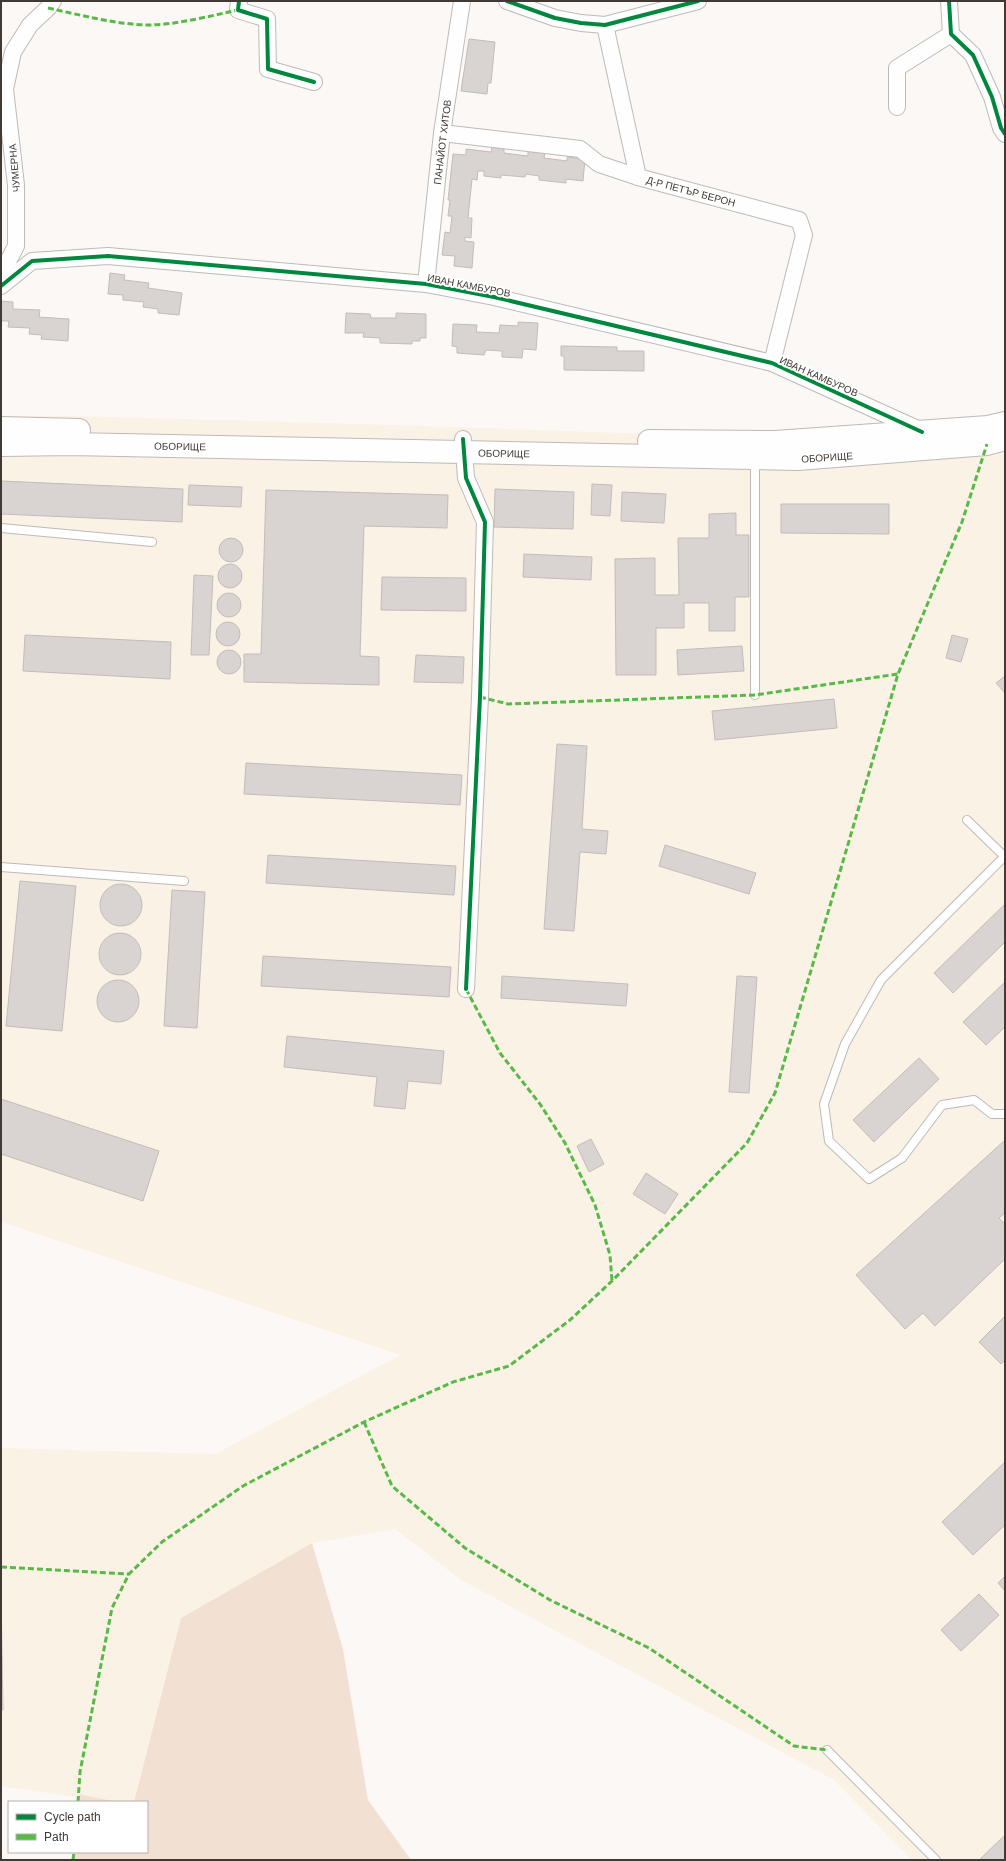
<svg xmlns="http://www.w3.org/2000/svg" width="1006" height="1861" viewBox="0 0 1006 1861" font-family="Arial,sans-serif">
<rect width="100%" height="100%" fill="#fbf8f6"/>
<path fill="#fbf2e6" d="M1005,412V1860H912L834,1780L461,1580L395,1529L312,1543L181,1618L134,1802H109L1,1786V1448L215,1454L400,1355L1,1222V416H75L394,425L678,435L806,433L941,421Z"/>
<g fill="#f2e0d3">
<path d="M312,1543L343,1649L368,1800L411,1860H73L74,1852H147V1802H134L181,1618Z"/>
<path d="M79,1794L117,1802H78Z"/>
</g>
<g fill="#d9d4d1" stroke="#c2bdb9">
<path d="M469,39L495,42L491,83H488L487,94L461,91Z"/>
<path d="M492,147L504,149V153L528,156V151L545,153L544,158L567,161V157L585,159L583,181L566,179V183L539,180V176L526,174L525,177L501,175V178L484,176V171H478L477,180L472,179L468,218H472L471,238L465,237V241L474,242L472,268L454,266L455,256L442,255L445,232L450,233L452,216H448L450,200H448L453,154L466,155V149L491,152Z"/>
<path d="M110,273L125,275L124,280L149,283L148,288L182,293L179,315L158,313V309L143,307L144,302L123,300V295L108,294Z"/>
<path d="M1,301L13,302V309L40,310L39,317L69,319L68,341L41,339L42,335L29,334L30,328L8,327L9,321H1Z"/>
<path d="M346,313L370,314L371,318H396V313L426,314V338H420V341H412V344L380,343V338L363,337L364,333H345Z"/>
<path d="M518,322L538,323L536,350L523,349L522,358L502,357V351L486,350L484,355L457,353V347L452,346L453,324L477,325L476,332L499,333L500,325L518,326Z"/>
<path d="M561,346L617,347V351H644V371L564,370V356H561Z"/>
<path d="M1,481L183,489L182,522L1,514Z"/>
<path d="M592,484L612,485L610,516L591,515Z"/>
<path d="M189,485L242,487L241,507L188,505Z"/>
<path d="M495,489L574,492L573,529L494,527Z"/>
<path d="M266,490L448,495L447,528L364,526L360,656L379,657V685L244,682V654H261Z"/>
<path d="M622,492L666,494L664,523L621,521Z"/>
<path d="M781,504H889V534L781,533Z"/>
<path d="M736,513V535H749V597H735V631H709V603H684V628H656V675H616L615,559L655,558V595H679L678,538H709V514Z"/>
<circle cx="231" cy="550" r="12"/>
<path d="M524,554L592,557L591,580L523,577Z"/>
<circle cx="230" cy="576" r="12"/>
<path d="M194,575L213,576L209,655H191Z"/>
<path d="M382,577L466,578V611L381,610Z"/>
<circle cx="229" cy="605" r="12"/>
<circle cx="228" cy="634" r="12"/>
<path d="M25,635L171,642L170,679L23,671Z"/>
<path d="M952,635L968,639L961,662L946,658Z"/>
<path d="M742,646L744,671L678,675L677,650Z"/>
<circle cx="229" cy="662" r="12"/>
<path d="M416,655L464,657L463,683L414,682Z"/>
<path d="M1005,676V693L996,683Z"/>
<path d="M834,699L837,728L715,740L712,711Z"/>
<path d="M557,744L587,746L582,829L608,831L606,854L580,852L574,931L544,929Z"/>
<path d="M246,763L462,775L460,805L244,794Z"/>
<path d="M665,845L756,873L749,894L659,866Z"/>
<path d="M268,855L456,866L454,895L266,883Z"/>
<path d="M20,881L76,886L62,1031L6,1026Z"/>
<circle cx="121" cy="905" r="21"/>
<path d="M172,890L205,892L197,1028L164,1026Z"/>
<path d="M1005,904V942L953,993L934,973Z"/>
<circle cx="120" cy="954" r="21"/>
<path d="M263,956L451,967L449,997L261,986Z"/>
<path d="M502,976L628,984L626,1006L501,998Z"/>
<path d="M737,976L757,977L749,1093L729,1092Z"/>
<circle cx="118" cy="1001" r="21"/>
<path d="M1005,982V1027L986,1045L963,1022Z"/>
<path d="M287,1036L444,1051L441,1084L408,1081L405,1109L374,1106L377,1077L284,1067Z"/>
<path d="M919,1058L939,1079L874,1142L853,1120Z"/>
<path d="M1,1099L159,1151L143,1201L1,1154Z"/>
<path d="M591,1139L604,1164L589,1172L577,1146Z"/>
<path d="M1005,1140V1213L999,1218L1005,1224V1259L935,1326L923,1313L905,1329L856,1275Z"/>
<path d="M646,1173L678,1194L665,1214L633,1194Z"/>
<path d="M1005,1316V1360L1001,1364L979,1342Z"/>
<path d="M1005,1462V1525L973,1555L942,1522Z"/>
<path d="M1005,1576V1591L998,1583Z"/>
<path d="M1,1591L3,1710H1Z"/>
<path d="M979,1594L999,1615L961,1651L941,1630Z"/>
<path d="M1005,1835V1860H979Z"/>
</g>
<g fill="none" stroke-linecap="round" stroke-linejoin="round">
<defs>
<g id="service">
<path d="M755,459V695"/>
<path d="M1,528L152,542"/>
<path d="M967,820L1005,857"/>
<path d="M1005,856L881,980L845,1044L824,1104L829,1141L869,1179L902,1158L942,1105L974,1100L992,1114H1005"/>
<path d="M1,867L184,881"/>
<path d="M827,1750L936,1860"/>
</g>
<g id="minor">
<path d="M239,1L238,10L267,19L268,69L314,82"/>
<path d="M507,1L555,18L581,23L605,25L698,1"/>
<path d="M949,1L951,34L973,55L992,97L1001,128L1005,134"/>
<path d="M605,25L638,177"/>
<path d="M897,107V68L951,34"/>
<path d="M442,133L580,149L599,164L638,177L799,220L804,235L772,363"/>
<path d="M1,275L16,246V185L5,89L13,52L30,25L48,8L53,1"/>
<path d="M426,284L442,133L462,1"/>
<path d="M1,286L32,261L108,256L426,284L494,297L772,363L922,431"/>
<path d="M463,439L466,478L485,522L480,697L466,989"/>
</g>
<g id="secondary">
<path d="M1,428L79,430"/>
<path d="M649,441L775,442L988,427L1005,423"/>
<path d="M1,445L71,444L798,459L987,444L1005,439"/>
</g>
</defs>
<use href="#service" stroke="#bebab6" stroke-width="10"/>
<use href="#minor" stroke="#bebab6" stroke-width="18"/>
<use href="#secondary" stroke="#bebab6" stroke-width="24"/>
<use href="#service" stroke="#fefefe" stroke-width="8"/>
<use href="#minor" stroke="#fefefe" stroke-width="16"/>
<use href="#secondary" stroke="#fefefe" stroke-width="22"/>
<g stroke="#58b947" stroke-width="3" stroke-dasharray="6 3" stroke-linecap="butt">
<path d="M48,8C81,15 117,25 151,25C180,24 210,16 238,10"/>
<path d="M480,697L508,704L755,695L898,674"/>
<path d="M466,989L500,1053L540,1104L565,1143L595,1205L610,1255L612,1281"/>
<path d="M364,1422L392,1486L465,1548L550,1600L649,1648L794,1746L827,1750"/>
<path d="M1,1567L129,1574"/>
<path d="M78,1802L80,1772L112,1608L129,1574L162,1542L243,1486L364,1422L453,1382L509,1366L570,1320L612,1281L747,1143L775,1093L898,674L962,522L987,444"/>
<path d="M73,1860L74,1852"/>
</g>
<defs>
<g id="cycleway">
<path d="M239,1L238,10L267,19L268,69L314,82"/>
<path d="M507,1L555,18L581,23L605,25L698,1"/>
<path d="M949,1L951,34L973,55L992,97L1001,128L1005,134"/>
<path d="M1,286L32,261L108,256L426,284L494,297L772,363L922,432"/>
<path d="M463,439L466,478L485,522L480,697L466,989"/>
</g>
</defs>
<use href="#cycleway" stroke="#fff" stroke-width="6"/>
<use href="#cycleway" stroke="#00873e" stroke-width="4"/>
</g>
<g text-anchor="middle" stroke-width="4" stroke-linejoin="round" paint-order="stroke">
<g font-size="10" fill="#413933" stroke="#fff">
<text transform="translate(442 142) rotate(-83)" y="4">ПАНАЙОТ ХИТОВ</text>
<text transform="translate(14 168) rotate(-95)" y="4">ЧУМЕРНА</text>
<text transform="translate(691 191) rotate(15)" y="4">Д-Р ПЕТЪР БЕРОН</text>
<text transform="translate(469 285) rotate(11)" y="4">ИВАН КАМБУРОВ</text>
<text transform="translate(819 376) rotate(24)" y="4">ИВАН КАМБУРОВ</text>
<text transform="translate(180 446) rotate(1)" y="4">ОБОРИЩЕ</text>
<text transform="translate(504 453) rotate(1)" y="4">ОБОРИЩЕ</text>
<text transform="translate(827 457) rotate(-4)" y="4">ОБОРИЩЕ</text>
</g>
</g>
<rect width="1006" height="1861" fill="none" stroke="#413933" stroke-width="4"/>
<rect x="8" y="1801" width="140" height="52" fill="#ffffff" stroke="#b3b0ad"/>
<rect x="16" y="1814" width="20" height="6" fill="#00873e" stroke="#b3b0ad"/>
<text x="44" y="1821" font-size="12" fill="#413933">Cycle path</text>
<rect x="16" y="1834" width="20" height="6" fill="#58b947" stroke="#b3b0ad"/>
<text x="44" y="1841" font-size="12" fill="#413933">Path</text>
</svg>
